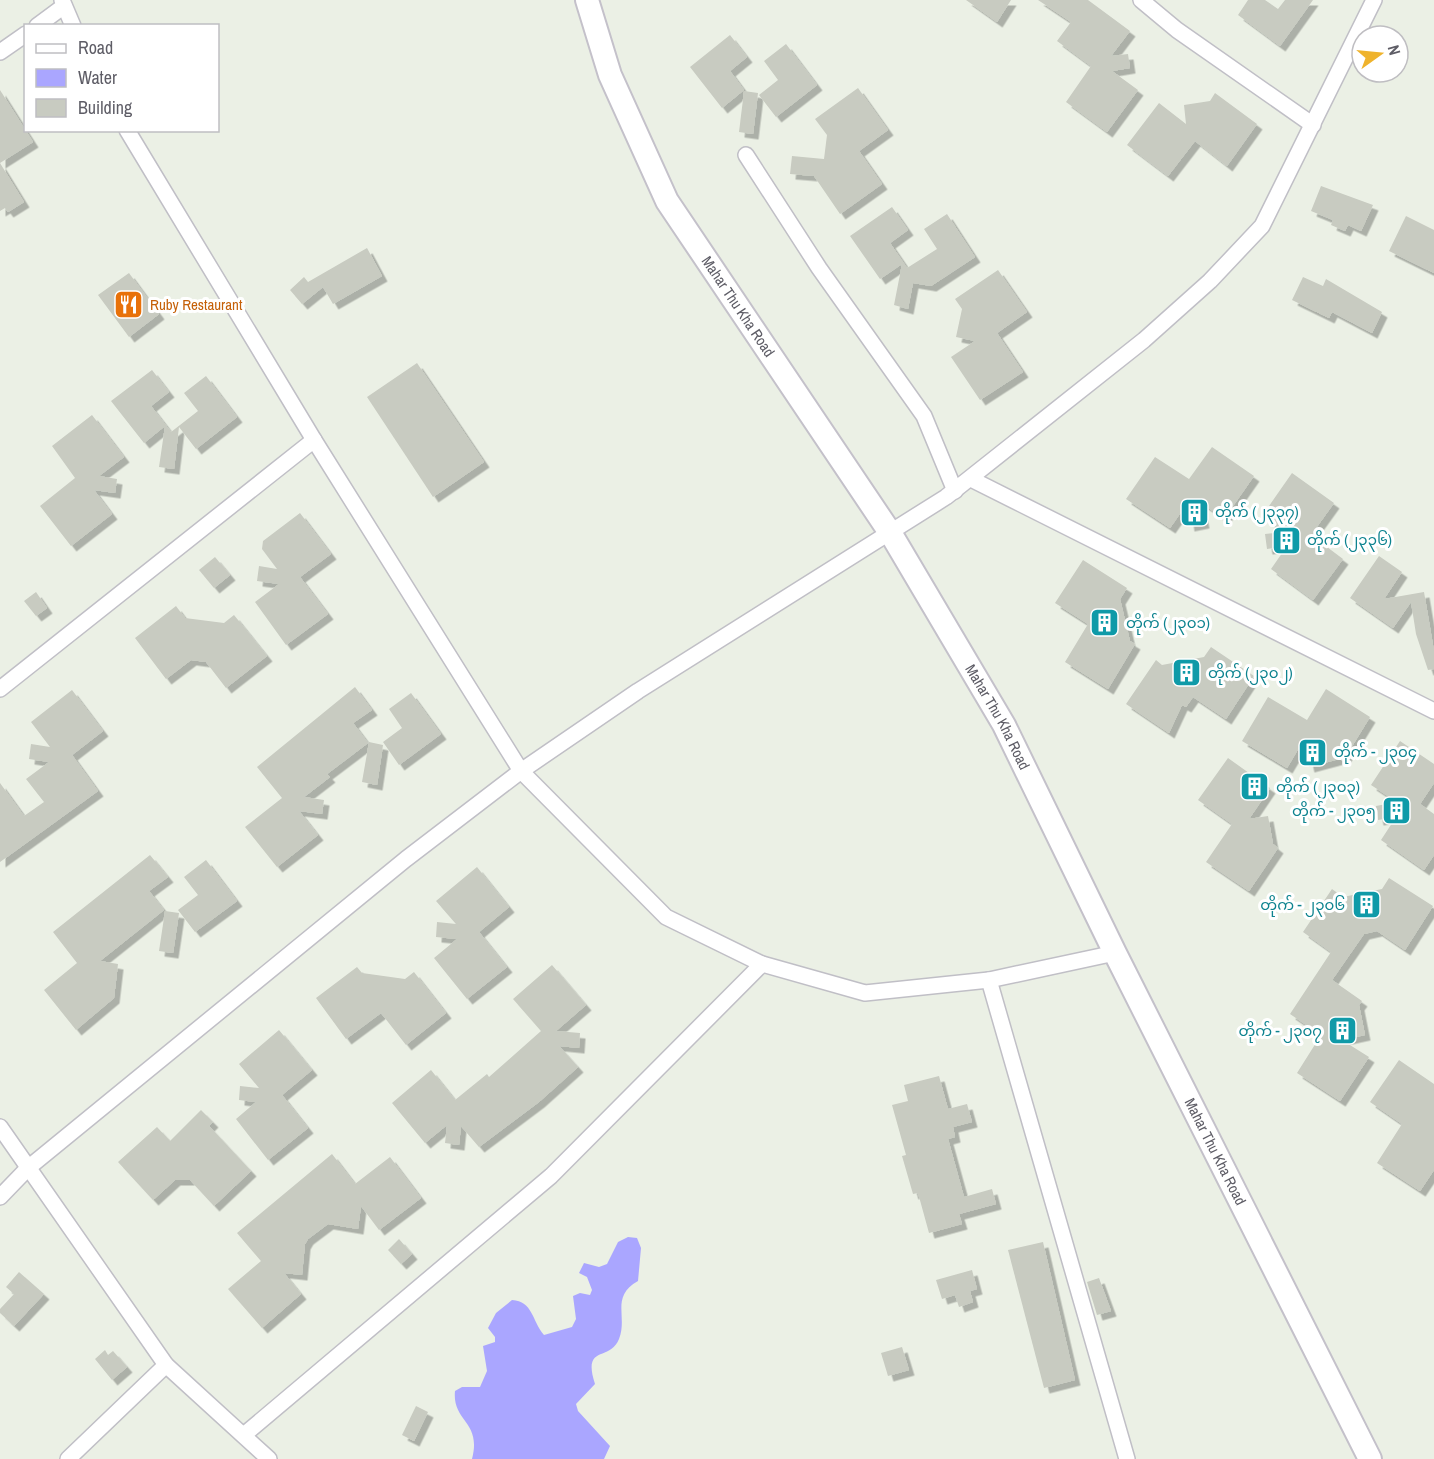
<svg xmlns="http://www.w3.org/2000/svg" width="1434" height="1459" viewBox="0 0 1434 1459" font-family="'Archivo Narrow','Noto Sans Myanmar',sans-serif">
<defs>
<filter id="shadow"><feDropShadow dx="5.5" dy="5.5" stdDeviation="0" flood-color="#0004"/></filter>
</defs>
<rect width="100%" height="100%" fill="#ebf0e5"/>
<path fill="#aaa6ff" d="M628,1237L637,1238L641,1248L638,1281C610,1297 628,1316 619,1339C610,1362 582,1344 595,1384L576,1404L578,1411L610,1446L604,1459H472C482,1421 452,1422 455,1391L462,1387H480L487,1371L483,1346L495,1342V1337L488,1328L496,1313L512,1300C533,1301 532,1321 544,1335L572,1327L576,1319L573,1296L580,1293L590,1295L592,1290L587,1277L579,1273L584,1263L599,1267L607,1264L618,1242Z"/>
<g fill="#c8cbc1" filter="url(#shadow)">
<path d="M966,0H1011L997,22Z"/>
<path d="M1038,0H1088L1130,31L1111,56L1128,54L1130,68L1112,71L1138,90L1107,132L1066,102L1091,66L1057,41L1071,22Z"/>
<path d="M1248,0H1265L1278,9L1285,0H1313L1280,46L1238,15Z"/>
<path d="M730,35L747,57L730,71L744,90L722,108L690,67Z"/>
<path d="M786,44L817,85L776,117L759,95L778,80L764,61Z"/>
<path d="M858,88L888,130L859,151L882,184L840,214L814,176L790,174L792,156L824,159L827,135L815,119Z"/>
<path d="M0,90L33,142L0,163Z"/>
<path d="M744,91L758,93L753,134L739,132Z"/>
<path d="M1215,93L1257,124L1227,166L1195,141L1168,176L1127,145L1159,103L1186,124L1184,105L1210,101Z"/>
<path d="M0,163L24,202L8,212L5,208L0,211Z"/>
<path d="M1321,186L1373,205L1361,231L1348,225L1345,231L1331,225L1333,220L1311,211Z"/>
<path d="M892,207L908,230L890,243L907,268L937,249L924,229L947,214L975,257L931,286L913,283L908,309L894,305L902,264L880,279L850,236Z"/>
<path d="M1406,216L1434,230V273L1389,251Z"/>
<path d="M367,248L382,276L333,304L323,287L302,304L290,290L304,277L308,282Z"/>
<path d="M998,270L1027,312L997,333L1023,372L980,400L951,357L975,341L956,337L962,309L955,299Z"/>
<path d="M129,273L159,314L129,337L98,295Z"/>
<path d="M1303,277L1323,286L1326,279L1382,312L1372,333L1332,312L1329,318L1292,300Z"/>
<path d="M417,363L484,462L433,497L367,397Z"/>
<path d="M152,370L169,392L151,406L171,432L198,411L184,393L206,376L237,417L196,449L179,427L174,469L159,467L165,426L144,443L111,401Z"/>
<path d="M92,415L124,457L99,476L117,479L115,493L94,490L112,514L71,546L40,506L75,478L52,446Z"/>
<path d="M1212,447L1254,476L1224,519L1200,502L1204,523L1189,526L1186,505L1170,528L1126,499L1155,457L1189,479Z"/>
<path d="M1292,473L1334,503L1311,535L1343,559L1313,600L1271,569L1287,546L1267,549L1265,534L1284,532L1262,516Z"/>
<path d="M300,513L331,554L300,577L328,614L286,645L255,602L279,584L257,581L259,566L277,569L262,549L263,541Z"/>
<path d="M1379,556L1402,572L1384,599L1424,592L1434,651V669L1428,670L1416,634L1411,602L1393,628L1350,598Z"/>
<path d="M215,557L230,575L214,588L199,570Z"/>
<path d="M1083,560L1127,588L1120,599L1130,641L1135,644L1108,689L1065,662L1088,624L1055,603Z"/>
<path d="M36,592L47,608L36,616L24,601Z"/>
<path d="M176,606L185,618L224,623L234,615L267,656L226,688L206,662L191,660L166,679L135,638Z"/>
<path d="M1211,647L1254,676L1226,719L1193,697L1186,707L1182,705L1169,733L1126,704L1156,660L1162,665L1204,657Z"/>
<path d="M355,687L372,710L353,723L368,743L327,774L330,777L304,797L324,800L322,814L299,811L318,835L277,867L245,827L282,798L257,767Z"/>
<path d="M1326,689L1370,717L1343,761L1339,759L1309,767L1303,741L1287,768L1242,741L1268,697L1307,720Z"/>
<path d="M72,690L103,731L72,755L98,791L0,862V783L24,816L44,802L26,779L49,762L29,759L31,744L50,747L31,722Z"/>
<path d="M411,693L441,734L399,765L383,742L402,728L389,709Z"/>
<path d="M1400,741L1434,764V783L1420,804L1434,814V855L1424,870L1381,840L1396,817L1378,820L1376,806L1397,802L1371,785Z"/>
<path d="M369,742L383,745L377,785L362,782Z"/>
<path d="M1228,758L1270,788L1249,819L1268,816L1273,844L1278,848L1249,891L1206,862L1232,824L1198,800Z"/>
<path d="M150,855L168,877L149,891L164,910L100,961L118,964L114,998L76,1030L44,990L77,963L53,932Z"/>
<path d="M206,860L237,901L195,932L178,910L198,895L184,877Z"/>
<path d="M477,867L509,907L479,932L507,967L467,999L434,958L457,939L436,937L437,922L456,924L436,901Z"/>
<path d="M1389,878L1433,906L1405,950L1377,931L1364,934L1332,980L1362,1001L1359,1005L1365,1035L1342,1040L1369,1057L1340,1101L1297,1073L1321,1035L1290,1014L1331,952L1303,932L1332,889L1343,897L1382,889Z"/>
<path d="M165,911L179,913L173,953L159,951Z"/>
<path d="M552,965L586,1005L556,1031L580,1033L579,1048L559,1046L578,1067L539,1102L479,1147L461,1126L459,1145L445,1143L447,1125L425,1143L392,1103L431,1070L455,1100L487,1074L489,1077L541,1031L513,999Z"/>
<path d="M357,967L362,973L405,979L414,972L446,1013L406,1045L381,1013L346,1039L316,998Z"/>
<path d="M279,1030L312,1070L282,1095L308,1128L268,1160L236,1119L256,1102L239,1100L240,1086L259,1088L239,1064Z"/>
<path d="M1399,1060L1434,1084V1170L1420,1191L1377,1163L1402,1124L1370,1102Z"/>
<path d="M939,1076L948,1109L967,1104L972,1122L953,1127L955,1137L948,1139L964,1197L992,1189L996,1204L959,1214L962,1224L929,1233L918,1193L913,1194L902,1156L906,1155L892,1105L908,1101L904,1085Z"/>
<path d="M201,1110L213,1122L209,1126L251,1171L214,1206L190,1180H175L153,1200L118,1162L157,1127L170,1141Z"/>
<path d="M332,1154L355,1184L390,1157L421,1198L379,1230L361,1206L358,1229L328,1224L308,1239L305,1244L302,1275L284,1273L301,1294L262,1328L228,1289L261,1261L237,1233Z"/>
<path d="M399,1239L412,1254L401,1264L388,1250Z"/>
<path d="M1043,1242L1075,1380L1044,1388L1008,1250Z"/>
<path d="M972,1270L977,1289L970,1291L973,1302L959,1307L955,1295L942,1299L936,1280Z"/>
<path d="M19,1272L44,1294L14,1326L0,1313V1309L14,1294L6,1287Z"/>
<path d="M1099,1278L1111,1311L1097,1315L1087,1282Z"/>
<path d="M902,1347L909,1370L888,1376L881,1353Z"/>
<path d="M105,1350L108,1355L113,1351L127,1367L112,1380L95,1359Z"/>
<path d="M416,1406L428,1412L414,1441L402,1435Z"/>
</g>
<g fill="none" stroke-linecap="round" stroke-linejoin="round">
<defs>
<g id="minor">
<path d="M62,0L73,26"/>
<path d="M1141,0L1177,30L1313,125"/>
<path d="M37,26L64,6"/>
<path d="M0,52L26,34"/>
<path d="M127,130L314,440L521,771L666,917L762,964L865,993L989,980L1115,953"/>
<path d="M746,155L819,268L924,416L955,491"/>
<path d="M971,479L1434,711"/>
<path d="M0,689L314,440"/>
<path d="M989,980L1127,1459"/>
<path d="M0,1127L166,1365L269,1459"/>
<path d="M0,1197L28,1168L406,859L521,771L638,691L946,497L1144,340L1210,281L1262,226L1374,0"/>
<path d="M245,1434L551,1176L762,964"/>
<path d="M68,1459L166,1365"/>
</g>
<g id="secondary">
<path id="s1" d="M587,0L610,75L667,201L891,534L1004,725L1115,953L1370,1459"/>
</g>
</defs>
<use href="#minor" stroke="#c0bfc6" stroke-width="18"/>
<use href="#secondary" stroke="#c4c1ca" stroke-width="26"/>
<use href="#minor" stroke="#fff" stroke-width="15"/>
<use href="#secondary" stroke="#fff" stroke-width="22"/>
</g>
<defs>
<symbol id="restaurant-square" viewBox="-11 -11 22 22"><rect x="-9" y="-9" width="18" height="18" rx="4" fill="#e8710a" stroke="#fff"/><path d="M-5-6h1v4h1v-4h1v4h1v-4h1v5L-1.5 .5V6h-2V.5L-5-1ZM5-6V6H3V1.5H1.5Q1.5-4 5-6Z" fill="#fff"/></symbol>
<symbol id="building-square" viewBox="-11 -11 22 22"><rect x="-9" y="-9" width="18" height="18" rx="4" fill="#0f9aa8" stroke="#fff"/><path d="M-4-6H4V6H1V3H-1V6H-4ZM-2.5-4.3h1.7v1.8h-1.7ZM.8-4.3h1.7v1.8H.8ZM-2.5-1h1.7V.8h-1.7ZM.8-1h1.7V.8H.8Z" fill="#fff"/></symbol>
</defs>
<g fill-rule="evenodd">
<use href="#restaurant-square" x="112" y="288" width="33" height="33"/>
<use href="#building-square" x="1178" y="496" width="33" height="33"/>
<use href="#building-square" x="1270" y="524" width="33" height="33"/>
<use href="#building-square" x="1088" y="606" width="33" height="33"/>
<use href="#building-square" x="1170" y="656" width="33" height="33"/>
<use href="#building-square" x="1296" y="736" width="33" height="33"/>
<use href="#building-square" x="1238" y="770" width="33" height="33"/>
<use href="#building-square" x="1380" y="794" width="33" height="33"/>
<use href="#building-square" x="1350" y="888" width="33" height="33"/>
<use href="#building-square" x="1326" y="1014" width="33" height="33"/>
</g>
<g text-anchor="middle" stroke-width="6" stroke-linejoin="round" paint-order="stroke">
<g font-size="15" fill="#c56008" stroke="#fff" text-anchor="start">
<text x="150" y="310">Ruby Restaurant</text>
</g>
<g font-size="15" fill="#5e5d66" stroke="#fff">
<text dy="5" stroke="none"><textPath href="#s1" startOffset="344">Mahar Thu Kha Road</textPath></text>
<text dy="5" stroke="none"><textPath href="#s1" startOffset="830">Mahar Thu Kha Road</textPath></text>
<text dy="5" stroke="none"><textPath href="#s1" startOffset="1316">Mahar Thu Kha Road</textPath></text>
</g>
<g font-size="15" fill="#0d838f" stroke="#fff" text-anchor="start">
<text x="1215" y="517">တိုက် (၂၃၃၇)</text>
<text x="1307" y="545">တိုက် (၂၃၃၆)</text>
<text x="1126" y="628">တိုက် (၂၃၀၁)</text>
<text x="1208" y="678">တိုက် (၂၃၀၂)</text>
<text x="1334" y="757">တိုက် - ၂၃၀၄</text>
<text x="1276" y="792">တိုက် (၂၃၀၃)</text>
<text x="1376" y="816" text-anchor="end">တိုက် - ၂၃၀၅</text>
<text x="1345" y="910" text-anchor="end">တိုက် - ၂၃၀၆</text>
<text x="1322" y="1036" text-anchor="end">တိုက် - ၂၃၀၇</text>
</g>
</g>
<rect x="24" y="24" width="195" height="108" fill="#ffffff" stroke="#bfbec2" stroke-width="1.5"/>
<rect x="36" y="44" width="30" height="9" fill="#ffffff" stroke="#bfbec2" stroke-width="1.5"/>
<text x="78" y="54" font-size="18" fill="#5e5d66">Road</text>
<rect x="36" y="69" width="30" height="18" fill="#aaa6ff" stroke="#bfbec2" stroke-width="1.5"/>
<text x="78" y="84" font-size="18" fill="#5e5d66">Water</text>
<rect x="36" y="99" width="30" height="18" fill="#c8cbc1" stroke="#bfbec2" stroke-width="1.5"/>
<text x="78" y="114" font-size="18" fill="#5e5d66">Building</text>
<g transform="translate(1380 54) rotate(75)"><circle r="28" fill="#ffffff" stroke="#bfbec2" stroke-width="1.5"/>
<path d="M0-4.5L10 22L0 15L-10 22Z" fill="#efb32c"/>
<text y="-9" font-size="16" font-weight="bold" text-anchor="middle" fill="#5e5d66">N</text>
</g>
</svg>
